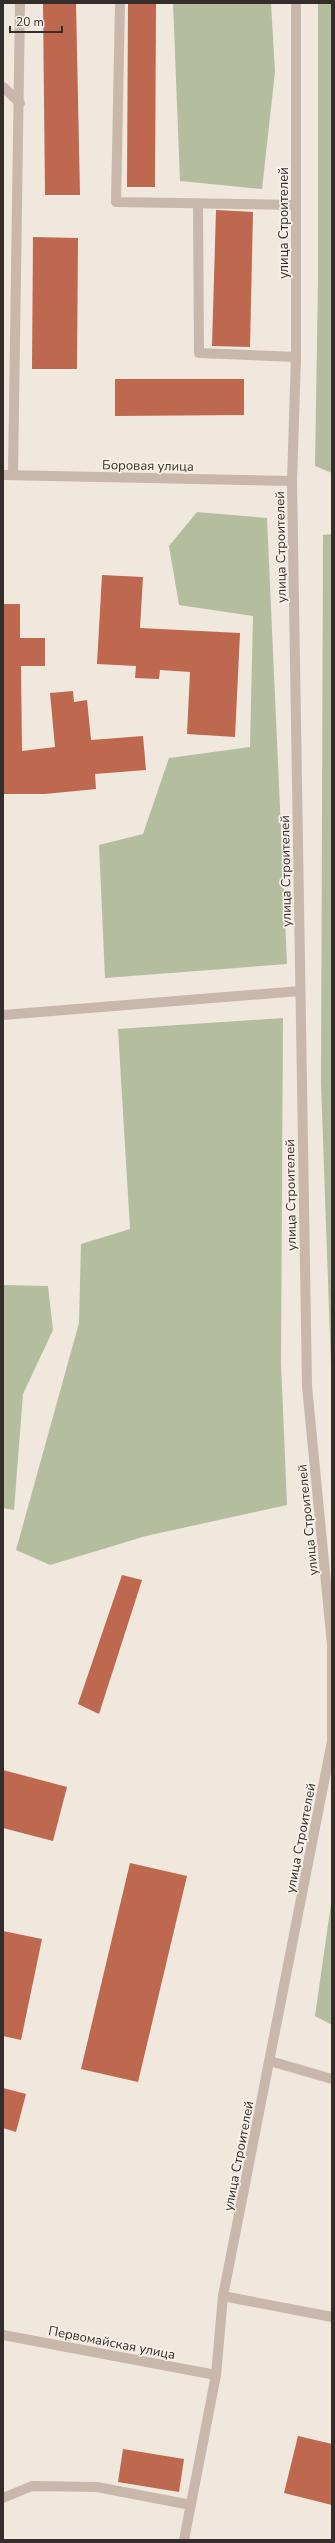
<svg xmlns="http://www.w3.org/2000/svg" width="335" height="2543" viewBox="0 0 335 2543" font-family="'Nunito Sans',sans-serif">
<rect width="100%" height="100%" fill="#f0e7dd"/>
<g fill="#b4be9e">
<path d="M173,3H271L275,72L262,189L180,181Z"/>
<path d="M318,3H332V473L315,466L318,280Z"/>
<path d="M197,512L267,518L287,964L105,978L99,845L143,834L169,758L250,747L253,616L179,605L169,546Z"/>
<path d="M332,534V1394L321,1083L323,535Z"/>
<path d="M283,1018L281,1363L287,1505L146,1536L50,1565L16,1550L79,1323L81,1244L130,1229L118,1029Z"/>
<path d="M3,1285L48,1286L53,1330L23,1394L14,1510L3,1508Z"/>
<path d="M332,1897V2025L315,2016Z"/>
</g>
<g fill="#bd684f">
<path d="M43,3H76L80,195H45Z"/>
<path d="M128,3H156L155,187H127Z"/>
<path d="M216,210L253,212L250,347L212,346Z"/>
<path d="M33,237L78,238L77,369H32Z"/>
<path d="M115,379H244V415L115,416Z"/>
<path d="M102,575L143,577L140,628L240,633L235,737L187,734L190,672L160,670L159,679L135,678L136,666L97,664Z"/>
<path d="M3,604H20V638H45V666H21L22,751L55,747L50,693L73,691L74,702L87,700L91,740L143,736L146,770L95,774L96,789L45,794H3Z"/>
<path d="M122,1575L142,1580L99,1714L78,1704Z"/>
<path d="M3,1770L67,1787L53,1841L3,1828Z"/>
<path d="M130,1863L187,1876L138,2082L81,2069Z"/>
<path d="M3,1931L42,1939L21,2040L3,2036Z"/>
<path d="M3,2088L26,2094L16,2132L3,2128Z"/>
<path d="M298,2436L332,2444V2505L284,2493Z"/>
<path d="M123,2449L184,2459L179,2492L118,2482Z"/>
</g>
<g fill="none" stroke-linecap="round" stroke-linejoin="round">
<g stroke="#c8b7aa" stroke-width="10">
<path d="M120,3L116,202L295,205"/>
<path d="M3,87L20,103"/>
<path d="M198,204L199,353L296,357"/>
<path d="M3,475L292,481"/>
<path d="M13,475L20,3"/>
<path d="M3,1015L300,991"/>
<path d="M270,2061L332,2079"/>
<path d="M223,2296L332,2317"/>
<path d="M3,2335L216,2375"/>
<path d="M3,2498L32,2486L97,2487L191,2505"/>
<path d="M184,2540L216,2375L223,2296L332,1741V1645L307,1386L292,481L296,357V3"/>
</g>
</g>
<g text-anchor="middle" stroke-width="3.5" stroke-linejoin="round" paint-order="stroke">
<g font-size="13" fill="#352d29" stroke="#f8f1e9">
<text transform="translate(283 223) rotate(-90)" y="5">улица Строителей</text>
<text transform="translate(148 465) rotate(1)" y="5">Боровая улица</text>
<text transform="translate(280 547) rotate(-91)" y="5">улица Строителей</text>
<text transform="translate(285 871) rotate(-91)" y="5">улица Строителей</text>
<text transform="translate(290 1195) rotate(-91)" y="5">улица Строителей</text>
<text transform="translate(307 1520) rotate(-96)" y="5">улица Строителей</text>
<text transform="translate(300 1838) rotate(-79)" y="5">улица Строителей</text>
<text transform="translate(238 2156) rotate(-79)" y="5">улица Строителей</text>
<text transform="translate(112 2342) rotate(11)" y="5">Первомайская улица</text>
</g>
</g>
<rect width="335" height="2543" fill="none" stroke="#352d29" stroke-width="8"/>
<path d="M10 26v6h52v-6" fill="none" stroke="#352d29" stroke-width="2"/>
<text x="16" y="26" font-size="12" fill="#352d29" stroke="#f8f1e9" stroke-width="3" paint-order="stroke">20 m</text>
</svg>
